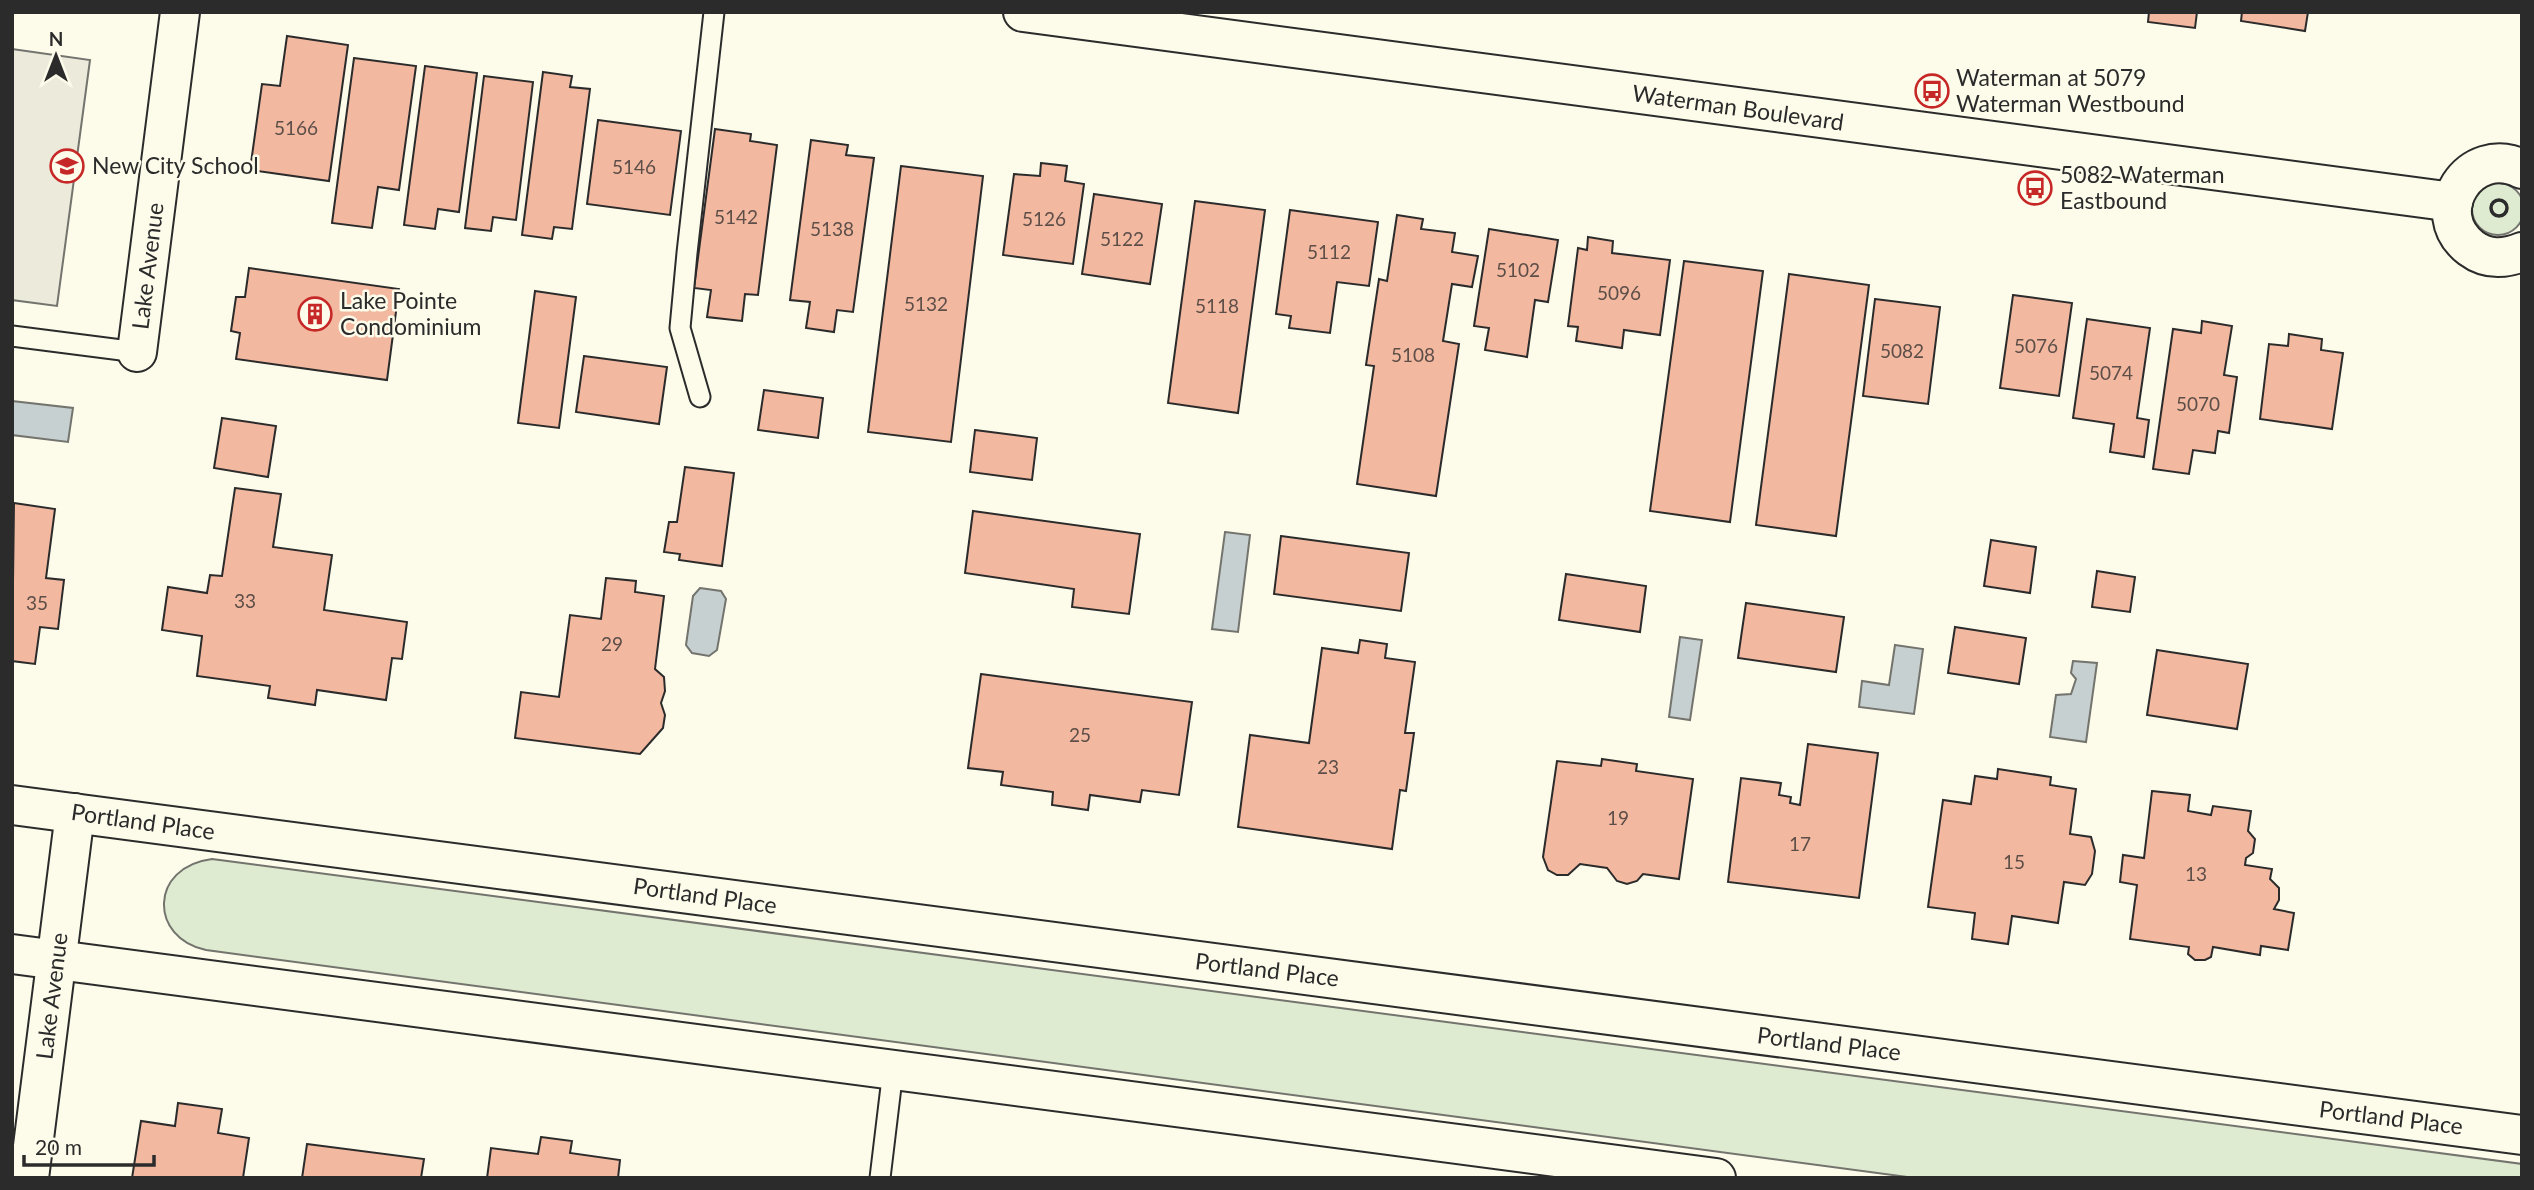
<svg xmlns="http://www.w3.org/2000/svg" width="2534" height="1190" viewBox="0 0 2534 1190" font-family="Lato,sans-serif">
<rect width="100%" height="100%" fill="#fdfbea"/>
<g fill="#deebd1" stroke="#74746e" stroke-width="2">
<circle cx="2498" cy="209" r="26"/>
<path d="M212,859L2522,1164V1178H1915L206,950C149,938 149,867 212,859Z"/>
</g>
<path fill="#eceadb" stroke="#74746e" stroke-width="2" d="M12,49L90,60L57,306L12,300Z"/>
<g fill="#c7d0d0" stroke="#74746e" stroke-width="2">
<path d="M12,401L73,408L68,442L12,435Z"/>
<path d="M1225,532L1250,535L1238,632L1212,629Z"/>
<path d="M700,588L721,591L726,599L717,650L709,656L692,653L686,645L693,596Z"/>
<path d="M1680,637L1702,640L1690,720L1669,717Z"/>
<path d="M1895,645L1923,649L1914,714L1859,707L1862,681L1889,685Z"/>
<path d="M2073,661L2097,663L2086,742L2050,737L2056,695L2071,694L2076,679L2071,673Z"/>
</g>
<g fill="#f2b8a0" stroke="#2b2b2b" stroke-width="2">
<path d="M2149,12H2197L2195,28L2148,22Z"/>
<path d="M2242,12H2308L2305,31L2241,21Z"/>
<path d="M287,36L348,45L329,181L250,170L262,84L280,86Z"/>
<path d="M354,58L416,66L399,190L378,187L372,228L332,223Z"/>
<path d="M425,66L477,73L459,212L438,209L435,229L404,225Z"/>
<path d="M543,72L572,76L570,87L590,89L572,229L554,227L552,239L522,235Z"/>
<path d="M484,76L533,82L516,220L493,217L491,231L465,228Z"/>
<path d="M598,120L681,131L670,215L587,204Z"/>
<path d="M715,129L751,134L750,141L777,145L758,295L745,294L742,321L707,317L711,290L694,288Z"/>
<path d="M811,140L848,145L846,155L874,158L853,312L837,310L834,332L806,328L810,302L790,300Z"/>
<path d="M1041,163L1067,166L1065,181L1084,184L1073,264L1003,255L1014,174L1040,176Z"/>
<path d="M901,166L983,176L951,442L868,432Z"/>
<path d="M1094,194L1162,204L1150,284L1082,274Z"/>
<path d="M1195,201L1265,210L1238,413L1168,403Z"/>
<path d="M1290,210L1378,222L1369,286L1337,282L1330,333L1289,328L1291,316L1276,314Z"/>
<path d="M1397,215L1423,219L1421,229L1455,233L1452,252L1478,256L1472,287L1452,284L1443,341L1459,344L1436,496L1357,484L1374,366L1366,365L1379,279L1387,281Z"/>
<path d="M1489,229L1558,240L1548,302L1535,300L1527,357L1485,350L1489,328L1474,326Z"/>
<path d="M1588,237L1613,241L1612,253L1670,260L1660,335L1624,330L1622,348L1576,341L1578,327L1568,326L1578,248L1587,250Z"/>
<path d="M1684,261L1763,271L1730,522L1650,511Z"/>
<path d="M249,268L399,289L387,380L236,359L240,333L231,331L236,297H245Z"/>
<path d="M1789,274L1869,285L1836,536L1756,525Z"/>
<path d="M535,291L576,297L559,428L518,423Z"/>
<path d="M2013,295L2072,303L2059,396L2000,388Z"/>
<path d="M1875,299L1940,307L1928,404L1863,396Z"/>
<path d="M2087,319L2150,328L2137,418L2149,420L2144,457L2110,452L2114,424L2073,418Z"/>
<path d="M2202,321L2232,326L2224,375L2237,377L2229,433L2218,431L2215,453L2193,450L2189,474L2153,469L2173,329L2201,333Z"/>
<path d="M2289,334L2322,339L2321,350L2343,353L2332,429L2260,419L2269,344L2288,346Z"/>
<path d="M584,356L667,367L659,424L576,412Z"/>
<path d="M764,390L823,398L818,438L758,430Z"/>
<path d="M222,418L276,426L268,477L214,468Z"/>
<path d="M975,430L1037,438L1032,480L970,472Z"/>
<path d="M685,467L734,473L722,566L679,560L680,554L664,552L669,522H677Z"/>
<path d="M235,488L281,494L273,547L332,555L324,610L407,622L402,659L392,658L386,700L317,690L315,705L268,698L270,686L197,676L202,636L162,630L168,587L207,593L210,575L222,576Z"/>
<path d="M14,503L55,509L46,578L64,580L58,629L40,627L35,664L12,661Z"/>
<path d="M973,511L1140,534L1129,614L1072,607L1074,589L965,573Z"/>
<path d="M1281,536L1409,553L1401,611L1274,594Z"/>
<path d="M1991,540L2036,547L2030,593L1984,586Z"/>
<path d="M2097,571L2135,577L2130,612L2092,607Z"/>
<path d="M1566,574L1646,586L1640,632L1559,620Z"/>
<path d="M606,578L636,581L635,592L664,596L655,669L664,677L665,691L661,703L665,715L663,728L640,754L515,738L521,692L559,697L570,615L601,619Z"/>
<path d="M1746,603L1844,617L1836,672L1738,658Z"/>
<path d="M1955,627L2026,638L2019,684L1948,673Z"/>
<path d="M1360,640L1387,644L1385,658L1415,662L1405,733H1414L1406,791L1400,790L1392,849L1238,827L1250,735L1309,743L1322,648L1358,653Z"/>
<path d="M2157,650L2248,664L2237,729L2147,715Z"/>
<path d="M981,674L1192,702L1179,795L1142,790L1140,802L1090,795L1088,810L1052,805L1053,792L1001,785L1003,772L968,768Z"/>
<path d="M1808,744L1878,753L1859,898L1728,882L1741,778L1781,783L1779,795L1791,797L1790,803L1800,805Z"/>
<path d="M1602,759L1637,764L1636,771L1693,779L1679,879L1643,874L1637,881L1627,884L1617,881L1607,868L1580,864L1568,875H1557L1548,870L1543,857L1557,761L1601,766Z"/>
<path d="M1998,769L2051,777L2050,785L2076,789L2070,834L2091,837L2095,851L2092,874L2085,885L2064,882L2058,923L2012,916L2008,944L1972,939L1975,913L1928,907L1943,800L1971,804L1975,776L1997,779Z"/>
<path d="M2152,791L2190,795L2188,811L2211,815L2213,806L2251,811L2248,831L2255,839L2253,853L2246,858L2245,865L2272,869L2270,879L2279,888V900L2274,909L2294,913L2288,950L2261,946L2260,955L2213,947L2211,957L2205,960H2195L2188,954L2189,947L2130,939L2137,885L2120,882L2123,855L2144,858Z"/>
<path d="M178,1103L222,1109L218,1133L249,1138L243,1178H132L141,1121L175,1126Z"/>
<path d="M541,1137L572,1141L570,1153L620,1160L618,1178H487L491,1148L538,1154Z"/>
<path d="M307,1144L424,1159L421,1178H302Z"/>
</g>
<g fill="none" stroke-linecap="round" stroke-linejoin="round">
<defs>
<g id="service">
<path d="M12,336L137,352"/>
<path d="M700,397L680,328L687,253L714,12"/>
<path d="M880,1178L893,1070"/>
</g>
<g id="minor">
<path d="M1023,12L2453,202"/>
<path d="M2522,169C2470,143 2425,213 2471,248C2487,260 2504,259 2522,252"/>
<path d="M137,352L180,12"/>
<path d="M12,805L2522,1135"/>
<path d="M12,954L1716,1178"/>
<path d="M29,1178L75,813"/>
</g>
</defs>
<use href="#service" stroke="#2b2b2b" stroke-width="23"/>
<use href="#minor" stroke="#2b2b2b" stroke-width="42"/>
<use href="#service" stroke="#fdfbea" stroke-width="19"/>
<use href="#minor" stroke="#fdfbea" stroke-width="38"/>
<circle stroke="#2b2b2b" stroke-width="3.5" cx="2499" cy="208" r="8"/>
</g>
<defs>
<symbol id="bus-ring" viewBox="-11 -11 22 22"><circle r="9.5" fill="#fdfbea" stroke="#c62828" stroke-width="1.5"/><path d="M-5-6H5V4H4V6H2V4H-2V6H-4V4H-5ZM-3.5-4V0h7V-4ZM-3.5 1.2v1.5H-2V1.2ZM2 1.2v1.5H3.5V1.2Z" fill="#c62828"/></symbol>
<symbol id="school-ring" viewBox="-11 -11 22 22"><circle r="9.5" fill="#fdfbea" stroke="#c62828" stroke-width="1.5"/><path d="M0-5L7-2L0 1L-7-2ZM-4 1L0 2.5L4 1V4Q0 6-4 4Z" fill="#c62828"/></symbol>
<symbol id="building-ring" viewBox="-11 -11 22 22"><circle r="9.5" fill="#fdfbea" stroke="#c62828" stroke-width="1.5"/><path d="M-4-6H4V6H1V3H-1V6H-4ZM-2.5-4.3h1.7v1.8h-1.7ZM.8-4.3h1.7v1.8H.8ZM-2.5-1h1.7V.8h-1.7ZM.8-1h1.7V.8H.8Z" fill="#c62828"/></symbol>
</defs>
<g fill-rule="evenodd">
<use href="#bus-ring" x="1913" y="72" width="38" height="38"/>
<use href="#school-ring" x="48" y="147" width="38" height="38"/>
<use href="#bus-ring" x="2016" y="169" width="38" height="38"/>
<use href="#building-ring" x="296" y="295" width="38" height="38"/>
</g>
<g text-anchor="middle" stroke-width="5" stroke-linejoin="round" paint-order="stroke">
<g font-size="19" fill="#5d4e48">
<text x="296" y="135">5166</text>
<text x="634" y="174">5146</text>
<text x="736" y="224">5142</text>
<text x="1044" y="226">5126</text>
<text x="832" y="236">5138</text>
<text x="1122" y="246">5122</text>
<text x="1329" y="259">5112</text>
<text x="1518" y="277">5102</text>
<text x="1619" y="300">5096</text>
<text x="926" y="311">5132</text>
<text x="1217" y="313">5118</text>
<text x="2036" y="353">5076</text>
<text x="1902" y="358">5082</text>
<text x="1413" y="362">5108</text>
<text x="2111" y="380">5074</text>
<text x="2198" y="411">5070</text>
<text x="245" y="608">33</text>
<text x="37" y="610">35</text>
<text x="612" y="651">29</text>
<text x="1080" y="742">25</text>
<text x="1328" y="774">23</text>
<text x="1618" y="825">19</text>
<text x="1800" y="851">17</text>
<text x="2014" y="869">15</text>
<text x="2196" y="881">13</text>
</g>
<g font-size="23" fill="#2b2b2b" stroke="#fdfbea" text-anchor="start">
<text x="1956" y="86">Waterman at 5079<tspan x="1956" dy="26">Waterman Westbound</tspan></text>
<text x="92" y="174">New City School</text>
<text x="2060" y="183">5082 Waterman<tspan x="2060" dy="26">Eastbound</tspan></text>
<text x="340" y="309">Lake Pointe<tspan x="340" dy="26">Condominium</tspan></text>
</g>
<g font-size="23" fill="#2b2b2b" stroke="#fdfbea">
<text transform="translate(1738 108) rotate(8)" y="8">Waterman Boulevard</text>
<text transform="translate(148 266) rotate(-83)" y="8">Lake Avenue</text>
<text transform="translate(143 822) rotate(8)" y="8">Portland Place</text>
<text transform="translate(705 896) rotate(8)" y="8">Portland Place</text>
<text transform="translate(1267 970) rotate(7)" y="8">Portland Place</text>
<text transform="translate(52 996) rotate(-83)" y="8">Lake Avenue</text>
<text transform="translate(1829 1044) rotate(7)" y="8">Portland Place</text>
<text transform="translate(2391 1118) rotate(7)" y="8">Portland Place</text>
</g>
</g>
<rect width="2534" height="1190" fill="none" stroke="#2b2b2b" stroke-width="28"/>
<g transform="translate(56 56)" stroke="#fdfbea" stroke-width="5" paint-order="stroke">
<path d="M0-5L12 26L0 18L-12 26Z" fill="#2b2b2b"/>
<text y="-10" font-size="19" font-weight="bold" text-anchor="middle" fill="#2b2b2b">N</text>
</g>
<path d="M24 1155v10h130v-10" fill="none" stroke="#2b2b2b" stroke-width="3.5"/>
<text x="35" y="1155" font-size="21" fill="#2b2b2b" stroke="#fdfbea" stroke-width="5" paint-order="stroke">20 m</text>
</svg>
